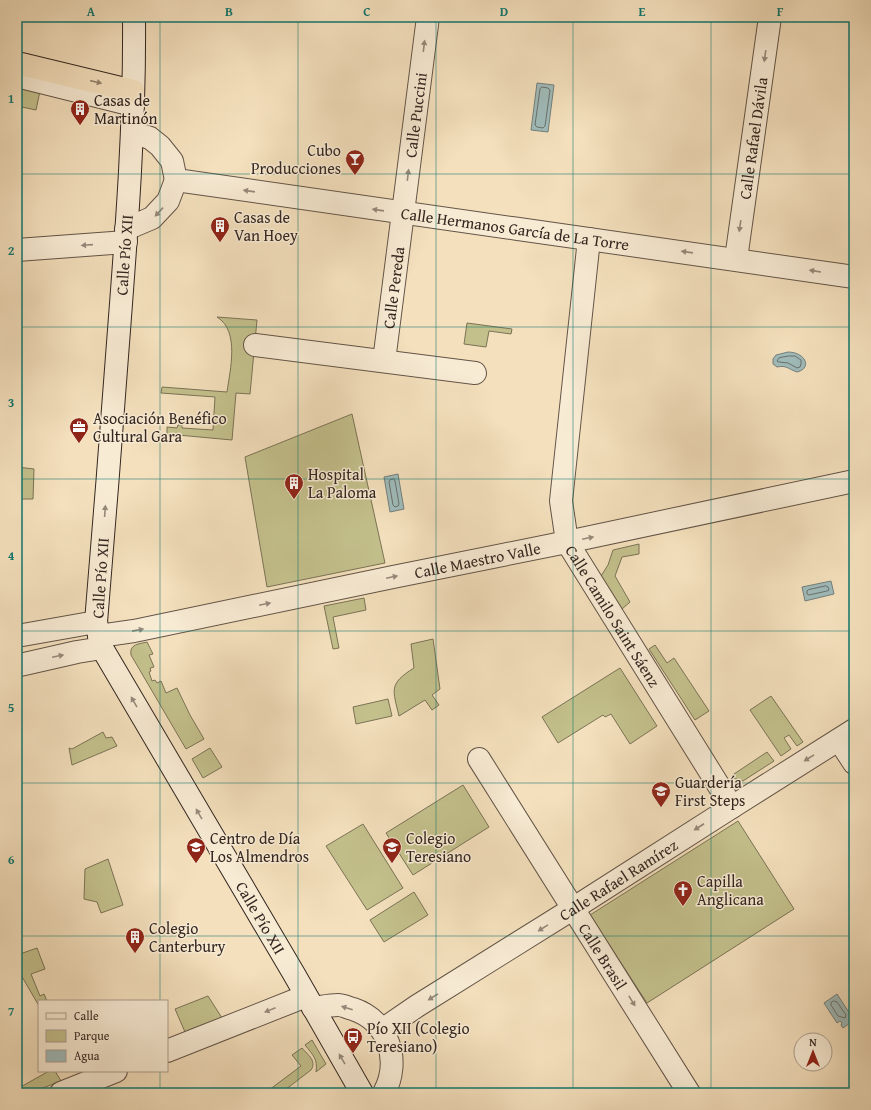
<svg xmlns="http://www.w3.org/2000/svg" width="871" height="1110" viewBox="0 0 871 1110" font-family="'Gentium Book Plus',serif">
<rect width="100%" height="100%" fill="#f4e0bd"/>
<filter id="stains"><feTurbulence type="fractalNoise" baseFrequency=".005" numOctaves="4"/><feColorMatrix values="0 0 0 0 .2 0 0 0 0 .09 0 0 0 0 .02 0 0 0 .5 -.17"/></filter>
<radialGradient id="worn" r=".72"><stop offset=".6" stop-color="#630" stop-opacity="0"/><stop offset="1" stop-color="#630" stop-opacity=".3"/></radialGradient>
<g fill="#c3c08c" stroke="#7b7356">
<path d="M19,86L40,91L36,110L17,106V93Z"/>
<path d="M217,317L257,320L250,394L236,393L232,440L167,434V427L177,428L178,425H182V428L213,430L215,397L161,393L162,387L227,392C230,370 240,331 217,317Z"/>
<path d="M467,323L512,329L511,334L489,331L486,347L464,344Z"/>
<path d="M352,414L385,563L267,587L245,457Z"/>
<path d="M17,467L34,469L33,499H17Z"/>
<path d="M639,544V554L622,557L615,576L630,602L622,609L601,576L608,565L613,550Z"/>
<path d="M364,598L366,610L333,617L339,648L333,649L324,606Z"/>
<path d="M433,639L440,689L432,695L439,705L432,710L425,700L399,716C393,690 388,684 414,668L411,644Z"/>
<path d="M147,642L153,654L149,655L154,667L150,668L151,671L149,672L152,681L155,680L157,683L161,681L166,693L177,688L190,715L204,739L186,749L131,655C129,644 139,644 147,642Z"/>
<path d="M655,645L667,663L674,658L709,711L695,720L649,649Z"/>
<path d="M620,668L657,726L630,744L611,714L605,717L603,715L558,743L542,717Z"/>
<path d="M771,696L803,742L797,746L789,735L784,738L791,749L781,756L750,710Z"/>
<path d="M388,699L392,716L356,724L353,707Z"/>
<path d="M103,732L106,738L112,737L117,746L72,765L69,748L72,749Z"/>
<path d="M210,748L222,767L203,778L192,759Z"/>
<path d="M767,752L774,761L743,781L733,778L731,776Z"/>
<path d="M463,785L489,827L413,875L386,833Z"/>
<path d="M738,821L794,909L647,1003L590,915Z"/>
<path d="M363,824L403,888L367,910L326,846Z"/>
<path d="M108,859L123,905L101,913L97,902L84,899L85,869Z"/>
<path d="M414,892L428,915L384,942L370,920Z"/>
<path d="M37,948L45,969L31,974L40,996L44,994L47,1001H39V1006L17,968V955Z"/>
<path d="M208,996L222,1018L185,1032L175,1009Z"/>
<path d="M312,1040L326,1064L316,1072C318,1059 313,1055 305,1045Z"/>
<path d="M302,1048C308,1055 317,1061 311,1070L281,1093H265L301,1066L292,1055Z"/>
<path d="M49,1071H55L61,1081L30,1093H17V1089Z"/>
</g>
<g fill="#9fbbba" stroke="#747f7c">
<path d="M537,83L554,85L548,132L531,130Z"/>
<path d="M788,352C805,352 813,368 797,372C788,369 787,365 777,367L773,364V359L776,355Z"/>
<path d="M398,474L404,509L390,512L384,477Z"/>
<path d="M831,581L834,594L805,601L802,587Z"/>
<path d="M837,994L854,1020L843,1028L841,1025L842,1023L840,1021L837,1023L824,1003Z"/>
</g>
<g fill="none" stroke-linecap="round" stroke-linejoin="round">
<g stroke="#69706d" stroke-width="1">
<path d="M542,87L548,88L550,90L545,126L543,128L537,127L535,125L540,89Z"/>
<path d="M789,356H795L801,360V364L800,367L797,368L788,363L779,362L777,361L779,358Z"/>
<path d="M394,479L395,481L399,504L398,506L395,507L393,505L389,482L390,480Z"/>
<path d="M826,586L828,587L829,590L827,591L809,595L807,594V591L808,590Z"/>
<path d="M834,1001L837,1002L846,1015L845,1018L838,1016L831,1005V1003Z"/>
</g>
<defs>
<g id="street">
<path d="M17,76L133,105"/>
<path id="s1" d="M132,132L150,138L160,146L172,161L176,180C402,214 628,243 854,277"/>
<path d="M126,229L152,218L168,201L176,180"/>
<path id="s2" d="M589,239L561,501L567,542L732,807"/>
<path d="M17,250L126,242"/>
<path id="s3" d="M736,259L770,17"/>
<path d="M255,345L475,373"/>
<path id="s4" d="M384,361L428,17"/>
<path d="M17,636L96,622"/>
<path id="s5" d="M99,636L134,631L393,577L567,542L854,481"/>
<path d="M20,665L77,652L102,648"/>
<path d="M839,740L854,763"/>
<path id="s6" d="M479,759L689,1093"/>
<path d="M313,1008C321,1007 330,1005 338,1005C343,1005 348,1008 353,1009C389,1021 401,1061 384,1093"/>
<path id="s7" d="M382,1030L417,1006L574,908L732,807L854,730"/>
<path d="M167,1051L306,996"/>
<path d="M61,1093L116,1071"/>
</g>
<g id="secondary">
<path id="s8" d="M134,17C135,122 127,226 119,330C112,427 104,525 96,622L102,648L294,974L362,1093"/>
</g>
<path id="highway" d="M17,63L133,91"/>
</defs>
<use href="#street" stroke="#635447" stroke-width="24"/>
<use href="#secondary" stroke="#332620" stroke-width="24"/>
<use href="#highway" stroke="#332620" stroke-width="24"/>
<use href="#street" stroke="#f8ebd4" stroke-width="22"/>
<use href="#secondary" stroke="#f8ebd4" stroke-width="22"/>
<use href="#highway" stroke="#f4e0bd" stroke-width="22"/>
</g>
<defs><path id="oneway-solid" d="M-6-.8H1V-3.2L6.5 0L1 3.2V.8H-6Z"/></defs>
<g fill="#96887a">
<use href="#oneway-solid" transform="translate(424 46) rotate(-83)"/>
<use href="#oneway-solid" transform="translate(765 56) rotate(98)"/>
<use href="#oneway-solid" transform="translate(408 175) rotate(-83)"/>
<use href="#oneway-solid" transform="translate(249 191) rotate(-172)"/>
<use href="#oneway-solid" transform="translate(378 210) rotate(-172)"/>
<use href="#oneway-solid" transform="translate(159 212) rotate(133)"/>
<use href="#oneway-solid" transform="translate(740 226) rotate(98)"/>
<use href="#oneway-solid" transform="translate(87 245) rotate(176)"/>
<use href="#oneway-solid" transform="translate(687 252) rotate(-172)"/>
<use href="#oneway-solid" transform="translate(815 271) rotate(-171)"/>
<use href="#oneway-solid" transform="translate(105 511) rotate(-86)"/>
<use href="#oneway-solid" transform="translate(588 538) rotate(-12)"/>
<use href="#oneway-solid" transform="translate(392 577) rotate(-12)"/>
<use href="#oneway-solid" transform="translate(265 604) rotate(-12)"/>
<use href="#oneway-solid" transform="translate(138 630) rotate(-11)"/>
<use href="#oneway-solid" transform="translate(58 656) rotate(-12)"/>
<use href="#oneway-solid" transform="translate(134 702) rotate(-120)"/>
<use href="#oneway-solid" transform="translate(809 758) rotate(148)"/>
<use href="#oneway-solid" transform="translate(199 814) rotate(-120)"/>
<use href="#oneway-solid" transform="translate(699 827) rotate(147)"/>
<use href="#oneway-solid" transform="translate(543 928) rotate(148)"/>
<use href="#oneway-solid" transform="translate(433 997) rotate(148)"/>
<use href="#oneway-solid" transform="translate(632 1001) rotate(58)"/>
<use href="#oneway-solid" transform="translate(347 1008) rotate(-162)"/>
<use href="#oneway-solid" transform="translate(270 1010) rotate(158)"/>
<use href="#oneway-solid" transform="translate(342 1059) rotate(-120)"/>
</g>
<use fill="#94836e" href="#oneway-solid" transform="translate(96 82) rotate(13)"/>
<path fill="none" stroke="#0f766e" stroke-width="1" stroke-opacity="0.55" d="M160,17V1001M298,17V1093M436,17V1093M573,17V1093M711,17V1093M17,174H854M17,327H854M17,479H854M17,631H854M17,783H854M17,936H854M160,1071V1093"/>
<defs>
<symbol id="building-pin" viewBox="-11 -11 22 30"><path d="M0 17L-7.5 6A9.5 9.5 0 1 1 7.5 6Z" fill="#8f2418" stroke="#f8ebd4"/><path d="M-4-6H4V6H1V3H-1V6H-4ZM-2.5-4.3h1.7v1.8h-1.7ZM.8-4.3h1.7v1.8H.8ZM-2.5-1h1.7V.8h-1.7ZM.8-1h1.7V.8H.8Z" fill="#fff"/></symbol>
<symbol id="bar-pin" viewBox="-11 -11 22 30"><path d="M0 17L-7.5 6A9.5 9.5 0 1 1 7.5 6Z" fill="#8f2418" stroke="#f8ebd4"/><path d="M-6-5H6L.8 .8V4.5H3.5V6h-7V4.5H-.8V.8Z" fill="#fff"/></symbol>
<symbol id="office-pin" viewBox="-11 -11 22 30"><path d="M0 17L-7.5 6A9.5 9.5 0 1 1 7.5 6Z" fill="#8f2418" stroke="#f8ebd4"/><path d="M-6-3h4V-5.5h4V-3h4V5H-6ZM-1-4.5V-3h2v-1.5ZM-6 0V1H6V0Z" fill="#fff"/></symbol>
<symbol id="school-pin" viewBox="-11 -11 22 30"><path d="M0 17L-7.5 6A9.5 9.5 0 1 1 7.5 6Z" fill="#8f2418" stroke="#f8ebd4"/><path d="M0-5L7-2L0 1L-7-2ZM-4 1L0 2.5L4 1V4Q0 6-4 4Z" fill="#fff"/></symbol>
<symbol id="church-pin" viewBox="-11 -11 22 30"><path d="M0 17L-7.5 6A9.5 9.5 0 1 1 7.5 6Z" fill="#8f2418" stroke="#f8ebd4"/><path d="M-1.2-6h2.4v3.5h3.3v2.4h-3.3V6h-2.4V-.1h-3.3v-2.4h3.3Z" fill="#fff"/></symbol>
<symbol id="bus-pin" viewBox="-11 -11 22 30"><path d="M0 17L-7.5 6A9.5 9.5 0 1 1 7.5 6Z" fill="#8f2418" stroke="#f8ebd4"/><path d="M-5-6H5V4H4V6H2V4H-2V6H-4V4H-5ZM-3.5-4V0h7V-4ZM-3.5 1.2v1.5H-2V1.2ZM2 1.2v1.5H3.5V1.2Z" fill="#fff"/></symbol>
</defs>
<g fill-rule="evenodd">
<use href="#building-pin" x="69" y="98" width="22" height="30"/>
<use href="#bar-pin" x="344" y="148" width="22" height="30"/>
<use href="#building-pin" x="209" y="215" width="22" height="30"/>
<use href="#office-pin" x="68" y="416" width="22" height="30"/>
<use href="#building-pin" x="283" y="472" width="22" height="30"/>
<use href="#school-pin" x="650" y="780" width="22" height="30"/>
<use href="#school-pin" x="185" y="836" width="22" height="30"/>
<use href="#school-pin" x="381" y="836" width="22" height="30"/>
<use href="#church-pin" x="672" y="879" width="22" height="30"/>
<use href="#building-pin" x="124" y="926" width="22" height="30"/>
<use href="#bus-pin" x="342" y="1026" width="22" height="30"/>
</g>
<g text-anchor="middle" stroke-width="3" stroke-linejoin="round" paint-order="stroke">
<g font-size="16" fill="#332620" stroke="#f8ebd4" text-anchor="start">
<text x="94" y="106">Casas de<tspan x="94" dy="18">Martinón</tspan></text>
<text x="341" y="156" text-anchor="end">Cubo<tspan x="341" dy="18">Producciones</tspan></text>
<text x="234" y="223">Casas de<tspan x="234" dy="18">Van Hoey</tspan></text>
<text x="93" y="424">Asociación Benéfico<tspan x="93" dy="18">Cultural Gara</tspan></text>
<text x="308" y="480">Hospital<tspan x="308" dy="18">La Paloma</tspan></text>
<text x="675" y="788">Guardería<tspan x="675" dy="18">First Steps</tspan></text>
<text x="210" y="844">Centro de Día<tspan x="210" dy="18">Los Almendros</tspan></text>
<text x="406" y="844">Colegio<tspan x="406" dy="18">Teresiano</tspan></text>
<text x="697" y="887">Capilla<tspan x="697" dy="18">Anglicana</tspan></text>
<text x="149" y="934">Colegio<tspan x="149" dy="18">Canterbury</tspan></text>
<text x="367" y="1034">Pío XII (Colegio<tspan x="367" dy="18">Teresiano)</tspan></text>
</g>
<g font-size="16" fill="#332620" stroke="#f8ebd4">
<text dy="6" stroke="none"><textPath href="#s4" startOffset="248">Calle Puccini</textPath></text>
<text dy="6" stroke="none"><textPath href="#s3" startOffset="122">Calle Rafael Dávila</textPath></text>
<text dy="6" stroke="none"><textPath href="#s1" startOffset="413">Calle Hermanos García de La Torre</textPath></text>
<text transform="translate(124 255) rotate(-86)" y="6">Calle Pío XII</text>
<text dy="6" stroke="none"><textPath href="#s4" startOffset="74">Calle Pereda</textPath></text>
<text dy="6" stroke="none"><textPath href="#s5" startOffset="386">Calle Maestro Valle</textPath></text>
<text transform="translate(100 578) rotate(-86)" y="6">Calle Pío XII</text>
<text dy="6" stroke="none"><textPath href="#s2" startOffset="392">Calle Camilo Saint Sáenz</textPath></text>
<text dy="6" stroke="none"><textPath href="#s7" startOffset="280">Calle Rafael Ramírez</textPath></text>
<text dy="6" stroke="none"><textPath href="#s8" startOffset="946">Calle Pío XII</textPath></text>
<text dy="6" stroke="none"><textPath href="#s6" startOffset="233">Calle Brasil</textPath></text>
</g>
</g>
<rect width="871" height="1110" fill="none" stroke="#f4e0bd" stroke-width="44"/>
<rect x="38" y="1000" width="130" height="72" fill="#f8ebd4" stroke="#a99c8c"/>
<rect x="46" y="1013" width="20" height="6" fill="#f8ebd4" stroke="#a99c8c"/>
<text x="74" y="1020" font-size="12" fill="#332620">Calle</text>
<rect x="46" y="1030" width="20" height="12" fill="#c3c08c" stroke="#a99c8c"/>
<text x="74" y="1040" font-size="12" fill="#332620">Parque</text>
<rect x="46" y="1050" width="20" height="12" fill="#9fbbba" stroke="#a99c8c"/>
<text x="74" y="1060" font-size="12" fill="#332620">Agua</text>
<g transform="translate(813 1052)"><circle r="19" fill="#f8ebd4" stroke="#a99c8c"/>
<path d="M0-3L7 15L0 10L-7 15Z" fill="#8f2418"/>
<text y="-6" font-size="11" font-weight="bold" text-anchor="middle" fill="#332620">N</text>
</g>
<rect x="22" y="22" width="827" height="1066" fill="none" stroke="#0f766e" stroke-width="1.5"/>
<g font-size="13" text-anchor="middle" font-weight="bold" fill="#0f766e">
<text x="91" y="16">A</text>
<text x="229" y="16">B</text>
<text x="367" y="16">C</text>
<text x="504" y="16">D</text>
<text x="642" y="16">E</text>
<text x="780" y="16">F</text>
<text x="11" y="103">1</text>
<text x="11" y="255">2</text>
<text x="11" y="407">3</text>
<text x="11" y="560">4</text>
<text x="11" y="712">5</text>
<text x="11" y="864">6</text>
<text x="11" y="1016">7</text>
</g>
<rect width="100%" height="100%" filter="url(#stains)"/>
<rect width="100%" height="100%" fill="url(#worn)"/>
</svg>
